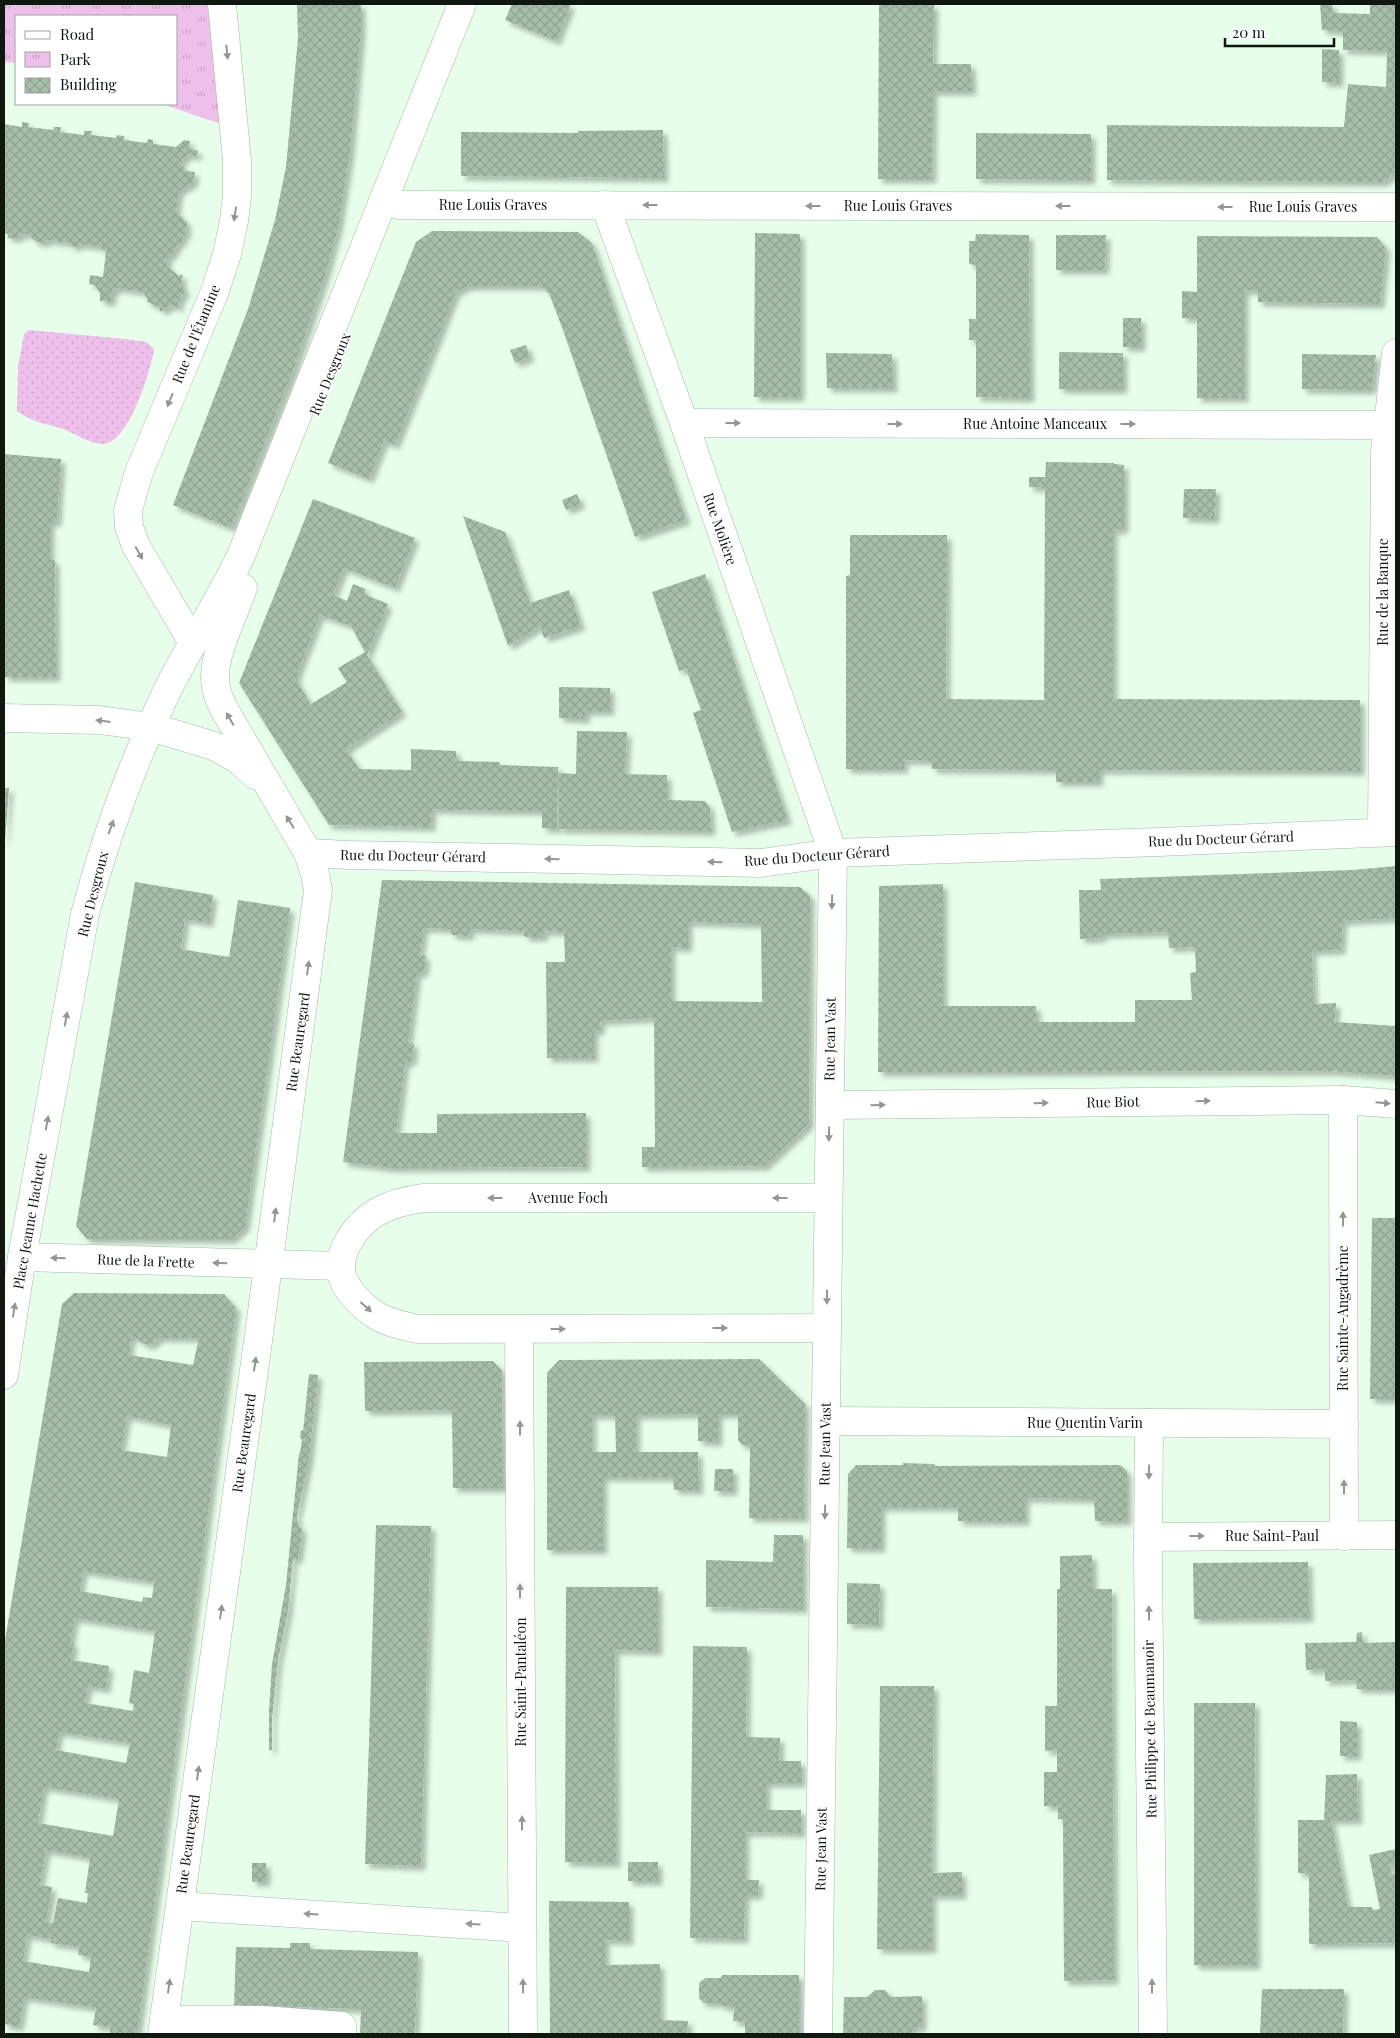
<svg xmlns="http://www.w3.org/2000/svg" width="1400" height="2038" viewBox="0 0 1400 2038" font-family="'Playfair Display',serif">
<defs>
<pattern id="grass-dots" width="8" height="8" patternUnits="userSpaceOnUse" patternTransform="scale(1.25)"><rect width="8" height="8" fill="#efbfec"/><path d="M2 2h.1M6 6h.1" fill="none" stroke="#cca3c9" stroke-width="1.8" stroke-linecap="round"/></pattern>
<pattern id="park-tufts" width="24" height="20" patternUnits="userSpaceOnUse" patternTransform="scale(1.25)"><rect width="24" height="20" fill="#efbfec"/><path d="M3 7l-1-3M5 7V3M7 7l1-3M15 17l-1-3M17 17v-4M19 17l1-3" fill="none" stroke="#cca3c9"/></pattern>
<pattern id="building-cross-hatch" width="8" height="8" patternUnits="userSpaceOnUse" patternTransform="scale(1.25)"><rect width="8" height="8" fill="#a7beaa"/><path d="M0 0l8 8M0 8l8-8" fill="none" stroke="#8fa391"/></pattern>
<filter id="shadow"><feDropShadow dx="4.5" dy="4.5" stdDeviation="2.5" flood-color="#0004"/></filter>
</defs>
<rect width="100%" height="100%" fill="#e7ffea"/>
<path fill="url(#grass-dots)" d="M29,330L125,339L146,342L154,349C151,370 129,443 103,444C90,444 76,434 63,429C44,423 34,423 17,411L18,367L24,334Z"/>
<path fill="url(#park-tufts)" d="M4,4H208L221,124L162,104H176V16H16V63L4,62Z"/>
<g fill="url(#building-cross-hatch)" fill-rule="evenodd" filter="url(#shadow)">
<path d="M297,4H361V32L350,152L338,228L325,276L293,371L231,528L173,505L248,309L275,220L286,167L298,38Z"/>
<path d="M512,4H571L556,41L505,20Z"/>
<path d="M879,4H934L933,64H971L972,91H933L932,179H878Z"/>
<path d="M1320,4H1332L1333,13L1370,14V4H1396V171L1384,182L1107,180V125L1344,127L1348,84L1386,87L1387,51L1343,50V31L1322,30Z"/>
<path d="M1322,49L1339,50V83L1322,82Z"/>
<path d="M22,122L29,123L28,127L53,130L54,127H61L60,132L84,135V131H92L91,135L116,138L117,135L124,136V140L147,143L148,139L153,140V144L176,147L184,140L190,141L189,149L198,150L197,156L186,155V158L181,160V166L184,167V171L195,172L193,183L179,191L176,211L187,223L186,235H183L182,242H179L172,255L168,256L167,266L179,276L182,274L183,277L181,279L184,290H186L178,303L180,306L176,308L174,305L165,308L164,311H160V308L146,301L148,300L143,292L117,288L112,293L111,302L100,301V293L95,285L89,284L90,275L103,277L106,251L101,250L102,247L77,244V247L70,246L71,243L46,240V243L36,242L32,238V235L21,234L17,238H8V234L4,233V124L22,127Z"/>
<path d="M663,130L664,178L461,176V132L578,133V131Z"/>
<path d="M976,133L1091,134V180L976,179Z"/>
<path d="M432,231L578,232L592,243L686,520L635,537L563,330L549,293L541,286H468L456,292L395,445L384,441L369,479L328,463L416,242Z"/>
<path d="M755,233L800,234V397H754Z"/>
<path d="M976,234L1029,235L1030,398L976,397V340H969V319H976V265L969,264V241H975Z"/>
<path d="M1056,235H1106L1105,270H1056Z"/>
<path d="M1197,236L1377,237L1386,248L1380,304L1258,302V291L1244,290V398H1197V318H1182V291L1197,292Z"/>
<rect x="1123" y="318" width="18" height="29"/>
<path d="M526,345L530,357L515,363L510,350Z"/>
<path d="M1059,352L1123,353V389H1059Z"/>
<path d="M826,353L892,354L893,388H827Z"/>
<path d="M1302,354L1376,355L1372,388L1369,390L1302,389Z"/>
<path d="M4,454L61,459L57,522H50V560H55L56,677H4Z"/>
<path d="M1046,462L1114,463V464L1124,465V529L1113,530V699L1360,700V771L1099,770V782H1056V770L932,769V761L904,760V769H846V576L850,575V535H947L946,699L1044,700L1045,488L1029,487V477H1045Z"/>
<path d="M1184,489H1216L1215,519L1183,518Z"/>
<path d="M577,494L581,504L566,510L562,500Z"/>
<path d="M313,499L415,538L395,588L344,568L333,595L347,601L353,584L366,589L364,594L388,604L367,655L402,712L346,749L359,769L411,770V749L456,751L457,761L500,762V765L558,767L557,829L542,828V811L455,810L432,809L431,827L329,825L239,683ZM320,615L351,626L365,652L338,668L347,682L311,704L297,682V674Z"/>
<path d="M463,516L505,532L530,603L569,590L581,626L544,638L540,626L508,646Z"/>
<path d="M705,574L787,818L788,820L732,832L693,713L701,710L686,669L679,671L652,592Z"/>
<path d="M559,687L610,688V711H586L585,719L559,718Z"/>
<path d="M577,731L627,732L625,774L667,775V800L705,801L710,808L711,831L559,829V773L576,774Z"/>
<path d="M4,788H9L5,841H4Z"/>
<path d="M1396,866V918L1343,921L1341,950L1312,951L1314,1004L1336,1003L1335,1022L1396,1026V1076L1331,1071L878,1072L879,886L943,884V1006H1036L1037,1022H1135V1000H1192L1190,973L1196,972L1195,947L1169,948L1168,932L1102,934V938L1080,939L1079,890H1101L1100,879L1353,870Z"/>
<path d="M382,880L800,887L810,896L809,1124L764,1166L642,1167V1147H655L654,1018L600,1021L601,1030L594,1031V1058H547L546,962H565L564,932L544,931L543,937H526L524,935V931L470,929L469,936L452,935L450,929L424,928L420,954L426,956L424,972L417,973L408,1042L414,1044L412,1061L405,1063L396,1133H437V1114L586,1113V1167L391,1168L343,1162ZM688,922L761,924L762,1001L764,1002L671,1001V947L688,948Z"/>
<path d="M135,882L213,895L209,923L185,919L181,949L204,953L229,957L238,900L290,908L245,1227L232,1239H87L76,1226Z"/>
<path d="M1372,1218H1396V1399H1370Z"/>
<path d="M74,1293L224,1294L236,1308L137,2034H110V2027L93,2025L96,2008L24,1997L19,2027L4,2024V1646L62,1304ZM131,1337L137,1338L142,1343L148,1345L153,1344L158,1338H199L193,1365L129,1355ZM127,1416L171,1425L167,1457L121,1450ZM83,1571L154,1582L152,1598L143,1597L142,1602L80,1591ZM75,1618L155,1631L149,1673L134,1670L129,1703L134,1704L133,1711L85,1703L88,1686L106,1689L109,1666L71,1660L74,1643H70ZM59,1732L130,1743L126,1763L56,1750ZM44,1787L119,1799L113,1836L38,1823ZM46,1850L90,1858L85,1893H88L87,1903L58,1898L53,1923L46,1922L52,1887L40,1885ZM27,1935L51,1939L50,1943L79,1947L78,1955L91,1957L89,1972L23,1961Z"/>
<path d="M759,1359L805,1404L804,1518H749L750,1445H742L738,1440V1414H718V1442L698,1441V1414L636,1415V1452H698L699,1490H674L673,1477H603V1550H547V1373L559,1360ZM592,1415H615L616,1452H592Z"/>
<path d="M493,1361L502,1371L503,1488H453L452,1410L365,1411L364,1362Z"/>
<path d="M309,1374L318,1375L309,1458L297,1516L298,1526H300L302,1532L298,1559H293L288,1611L278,1660L272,1719V1750H269V1711L272,1664L286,1585L299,1453H300L302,1440L300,1437L301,1430L303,1431Z"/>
<path d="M903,1463L934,1464L935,1466L1120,1465L1127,1471V1521H1095L1094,1499L1025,1498V1521H958V1507H881V1548H847L848,1474L856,1465H903Z"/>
<path d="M715,1469H733V1491H714Z"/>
<path d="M376,1525L431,1526L421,1866L365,1864Z"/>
<path d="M774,1535H803V1609L706,1607V1560L773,1562Z"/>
<path d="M1092,1555L1093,1589H1112L1114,1980L1064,1981L1063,1819H1058V1806H1044V1772H1057V1750L1045,1751V1706H1057V1589H1060V1556Z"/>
<path d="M1308,1562L1309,1618L1194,1619L1193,1563Z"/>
<path d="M847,1583L880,1584L879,1625L847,1624Z"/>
<path d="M566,1587H658V1651L615,1650L616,1863L565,1862Z"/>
<path d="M1362,1632L1363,1643L1396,1642V1689H1357L1356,1680L1325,1681V1669L1306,1670L1305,1643L1356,1642L1357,1633Z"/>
<path d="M693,1646L747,1647L746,1737L780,1738L779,1761H801V1783H766V1810H801V1833L745,1832V1880H759L758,1895H745L744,1939L690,1938Z"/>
<path d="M880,1686H934L932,1873L962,1872V1895H932V1949H877Z"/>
<path d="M1194,1703H1255L1256,1965H1194Z"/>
<path d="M1340,1721L1357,1722V1756H1340Z"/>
<path d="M1357,1774L1358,1820H1331L1348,1907H1372L1373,1910L1380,1909L1369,1855L1396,1849V1863L1390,1864L1391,1875L1396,1874V1943L1309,1944V1873H1298V1820H1324L1326,1775Z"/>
<rect x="628" y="1862" width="30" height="19"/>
<rect x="252" y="1863" width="14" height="19"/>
<path d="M549,1901L629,1902V1941L605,1940V1965L660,1964V2020L688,2021L687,2034H550Z"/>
<path d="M290,1943H310V1949L418,1952L415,2034H360L361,2009L234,2005L236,1947L290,1948Z"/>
<path d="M722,1975H799V2034H745V2022L733,2021L734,2007L721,2006V2003H704L699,1998V1983L705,1978H721Z"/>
<path d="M1262,1989H1344L1343,2034H1260Z"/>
<path d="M875,1990H885L891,1997L922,1996V2027L912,2028V2034H843L844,1997H867Z"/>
</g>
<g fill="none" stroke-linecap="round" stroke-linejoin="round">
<defs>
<g id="minor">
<path d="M399,205L1396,207"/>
<path d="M605,205L684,423L833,853L818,2034"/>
<path d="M684,423L1386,425"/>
<path d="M193,643L136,546L129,527L128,510L139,472L215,291L227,254L234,221L237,196V161L222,4"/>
<path d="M4,718L100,720L151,727L214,746L239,760L255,775"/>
<path d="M1382,832L1385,452L1396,353"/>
<path d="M308,853L349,855L761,863L833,853L1159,842L1396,832"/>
<path d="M1343,1100L1344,1536"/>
<path d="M830,1105L1343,1100L1396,1104"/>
<path d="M22,1257L341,1266"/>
<path d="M827,1328L417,1329C402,1325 387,1323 374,1314C361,1305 347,1291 342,1276C336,1251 357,1224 377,1212C391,1204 408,1200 424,1198H828"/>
<path d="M519,1329L523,2034"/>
<path d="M4,1375L22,1257L85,914C105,838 132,764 166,693C189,645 220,602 242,553L462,4"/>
<path d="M826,1421L1344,1424"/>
<path d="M1149,1423L1148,1559L1153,2034"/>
<path d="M1148,1537L1396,1535"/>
<path d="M180,1906L522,1928"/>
<path d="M164,2020H263L342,2026V2034"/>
<path d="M162,2034L259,1334L318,890L315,874L308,853L224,709C219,699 215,690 215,679C214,652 234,614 243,588"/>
</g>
</defs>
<use href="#minor" stroke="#a3baa6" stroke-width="29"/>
<use href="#minor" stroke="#fff" stroke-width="28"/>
</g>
<defs><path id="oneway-solid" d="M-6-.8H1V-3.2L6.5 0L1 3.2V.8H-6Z" transform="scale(1.25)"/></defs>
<g fill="#939793">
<use href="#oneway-solid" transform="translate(227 52) rotate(84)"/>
<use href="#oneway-solid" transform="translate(650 205) rotate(-180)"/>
<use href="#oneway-solid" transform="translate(813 206) rotate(-180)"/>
<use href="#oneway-solid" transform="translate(1063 206) rotate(-180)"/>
<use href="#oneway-solid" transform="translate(1225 207) rotate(-180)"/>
<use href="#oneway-solid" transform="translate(235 214) rotate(99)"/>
<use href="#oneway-solid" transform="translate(170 400) rotate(112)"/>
<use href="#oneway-solid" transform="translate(733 423)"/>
<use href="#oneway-solid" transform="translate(895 424)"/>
<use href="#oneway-solid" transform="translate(1128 424)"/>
<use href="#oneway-solid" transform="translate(139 553) rotate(61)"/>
<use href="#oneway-solid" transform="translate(230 719) rotate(-120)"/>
<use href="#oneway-solid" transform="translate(103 721) rotate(-173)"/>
<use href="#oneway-solid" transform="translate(290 822) rotate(-122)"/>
<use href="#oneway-solid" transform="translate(111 827) rotate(-70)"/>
<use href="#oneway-solid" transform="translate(552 859) rotate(-179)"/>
<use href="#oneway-solid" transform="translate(715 862) rotate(-179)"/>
<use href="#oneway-solid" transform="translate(832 902) rotate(91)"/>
<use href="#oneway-solid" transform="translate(308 968) rotate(-82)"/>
<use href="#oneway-solid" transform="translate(66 1019) rotate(-80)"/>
<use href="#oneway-solid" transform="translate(1203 1101) rotate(-1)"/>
<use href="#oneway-solid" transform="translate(1041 1103) rotate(-1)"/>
<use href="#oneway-solid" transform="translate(1383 1103) rotate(5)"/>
<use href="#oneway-solid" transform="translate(878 1105) rotate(-1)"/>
<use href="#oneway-solid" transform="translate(47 1123) rotate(-80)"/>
<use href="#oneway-solid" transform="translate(829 1134) rotate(91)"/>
<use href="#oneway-solid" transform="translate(495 1198) rotate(180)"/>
<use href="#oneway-solid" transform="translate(780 1198) rotate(180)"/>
<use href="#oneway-solid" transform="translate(275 1215) rotate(-83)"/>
<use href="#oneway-solid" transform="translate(1343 1219) rotate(-90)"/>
<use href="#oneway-solid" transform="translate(58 1258) rotate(-178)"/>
<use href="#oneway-solid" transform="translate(220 1263) rotate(-178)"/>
<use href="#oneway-solid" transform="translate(827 1297) rotate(91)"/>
<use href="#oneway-solid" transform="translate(366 1307) rotate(42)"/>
<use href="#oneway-solid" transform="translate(14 1310) rotate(-81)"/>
<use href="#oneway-solid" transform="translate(720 1328)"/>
<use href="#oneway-solid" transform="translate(558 1329)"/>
<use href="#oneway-solid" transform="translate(255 1364) rotate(-82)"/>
<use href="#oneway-solid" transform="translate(520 1428) rotate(-90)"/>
<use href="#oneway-solid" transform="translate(1149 1472) rotate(91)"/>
<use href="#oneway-solid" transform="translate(1344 1487) rotate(-90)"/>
<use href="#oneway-solid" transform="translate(825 1512) rotate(91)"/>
<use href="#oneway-solid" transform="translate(1197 1536)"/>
<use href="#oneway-solid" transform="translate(520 1591) rotate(-90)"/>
<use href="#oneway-solid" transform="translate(221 1612) rotate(-82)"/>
<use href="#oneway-solid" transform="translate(1149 1613) rotate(-91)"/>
<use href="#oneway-solid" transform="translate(198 1773) rotate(-82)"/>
<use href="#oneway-solid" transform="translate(522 1823) rotate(-90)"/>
<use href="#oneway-solid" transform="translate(311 1914) rotate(-176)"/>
<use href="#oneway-solid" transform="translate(473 1924) rotate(-176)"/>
<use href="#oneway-solid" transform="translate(169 1986) rotate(-82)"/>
<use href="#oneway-solid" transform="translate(523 1986) rotate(-91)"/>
<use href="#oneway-solid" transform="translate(1152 1986) rotate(-90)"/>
</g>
<g text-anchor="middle" stroke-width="4" stroke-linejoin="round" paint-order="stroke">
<g font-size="14" fill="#0f1710" stroke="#fff">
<text x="493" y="210">Rue Louis Graves</text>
<text x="898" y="211">Rue Louis Graves</text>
<text x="1303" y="212">Rue Louis Graves</text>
<text transform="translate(196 334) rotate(-68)" y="5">Rue de l'Étamine</text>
<text transform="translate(330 374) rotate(-68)" y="5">Rue Desgroux</text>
<text x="1035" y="429">Rue Antoine Manceaux</text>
<text transform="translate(720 529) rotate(71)" y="5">Rue Molière</text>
<text transform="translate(1383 592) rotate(-90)" y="5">Rue de la Banque</text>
<text transform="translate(1221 839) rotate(-2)" y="5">Rue du Docteur Gérard</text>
<text transform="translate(413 856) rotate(1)" y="5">Rue du Docteur Gérard</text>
<text transform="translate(817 856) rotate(-4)" y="5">Rue du Docteur Gérard</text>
<text transform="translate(93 894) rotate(-76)" y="5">Rue Desgroux</text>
<text transform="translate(830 1039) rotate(-89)" y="5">Rue Jean Vast</text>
<text transform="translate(298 1042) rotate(-82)" y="5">Rue Beauregard</text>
<text transform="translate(1113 1102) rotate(-1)" y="5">Rue Biot</text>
<text x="568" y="1203">Avenue Foch</text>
<text transform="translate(30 1221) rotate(-80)" y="5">Place Jeanne Hachette</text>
<text transform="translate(146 1261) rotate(2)" y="5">Rue de la Frette</text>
<text transform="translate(1343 1318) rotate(-90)" y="5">Rue Sainte-Angadrème</text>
<text x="1085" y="1428">Rue Quentin Varin</text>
<text transform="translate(244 1443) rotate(-82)" y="5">Rue Beauregard</text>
<text transform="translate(825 1444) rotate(-89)" y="5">Rue Jean Vast</text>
<text x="1272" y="1541">Rue Saint-Paul</text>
<text transform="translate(521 1682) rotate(-90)" y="5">Rue Saint-Pantaléon</text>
<text transform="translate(1150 1729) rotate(-91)" y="5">Rue Philippe de Beaumanoir</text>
<text transform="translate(188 1844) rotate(-82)" y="5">Rue Beauregard</text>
<text transform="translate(821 1849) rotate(-89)" y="5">Rue Jean Vast</text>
</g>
</g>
<rect width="1400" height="2038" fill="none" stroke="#0f1710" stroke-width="10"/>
<rect x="15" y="15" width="162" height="90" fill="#ffffff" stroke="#9fa29f"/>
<rect x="25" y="31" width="25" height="8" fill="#ffffff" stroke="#9fa29f"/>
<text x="60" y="40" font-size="15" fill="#0f1710">Road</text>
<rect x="25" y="52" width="25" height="15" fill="url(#park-tufts)" stroke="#9fa29f"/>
<text x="60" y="65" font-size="15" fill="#0f1710">Park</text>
<rect x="25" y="78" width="25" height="15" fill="url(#building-cross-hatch)" stroke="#9fa29f"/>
<text x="60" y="90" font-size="15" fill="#0f1710">Building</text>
<path d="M1225 38v8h109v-8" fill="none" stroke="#0f1710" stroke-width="2.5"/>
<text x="1232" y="38" font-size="15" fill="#0f1710" stroke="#ffffff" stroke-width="4" paint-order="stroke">20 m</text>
</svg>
